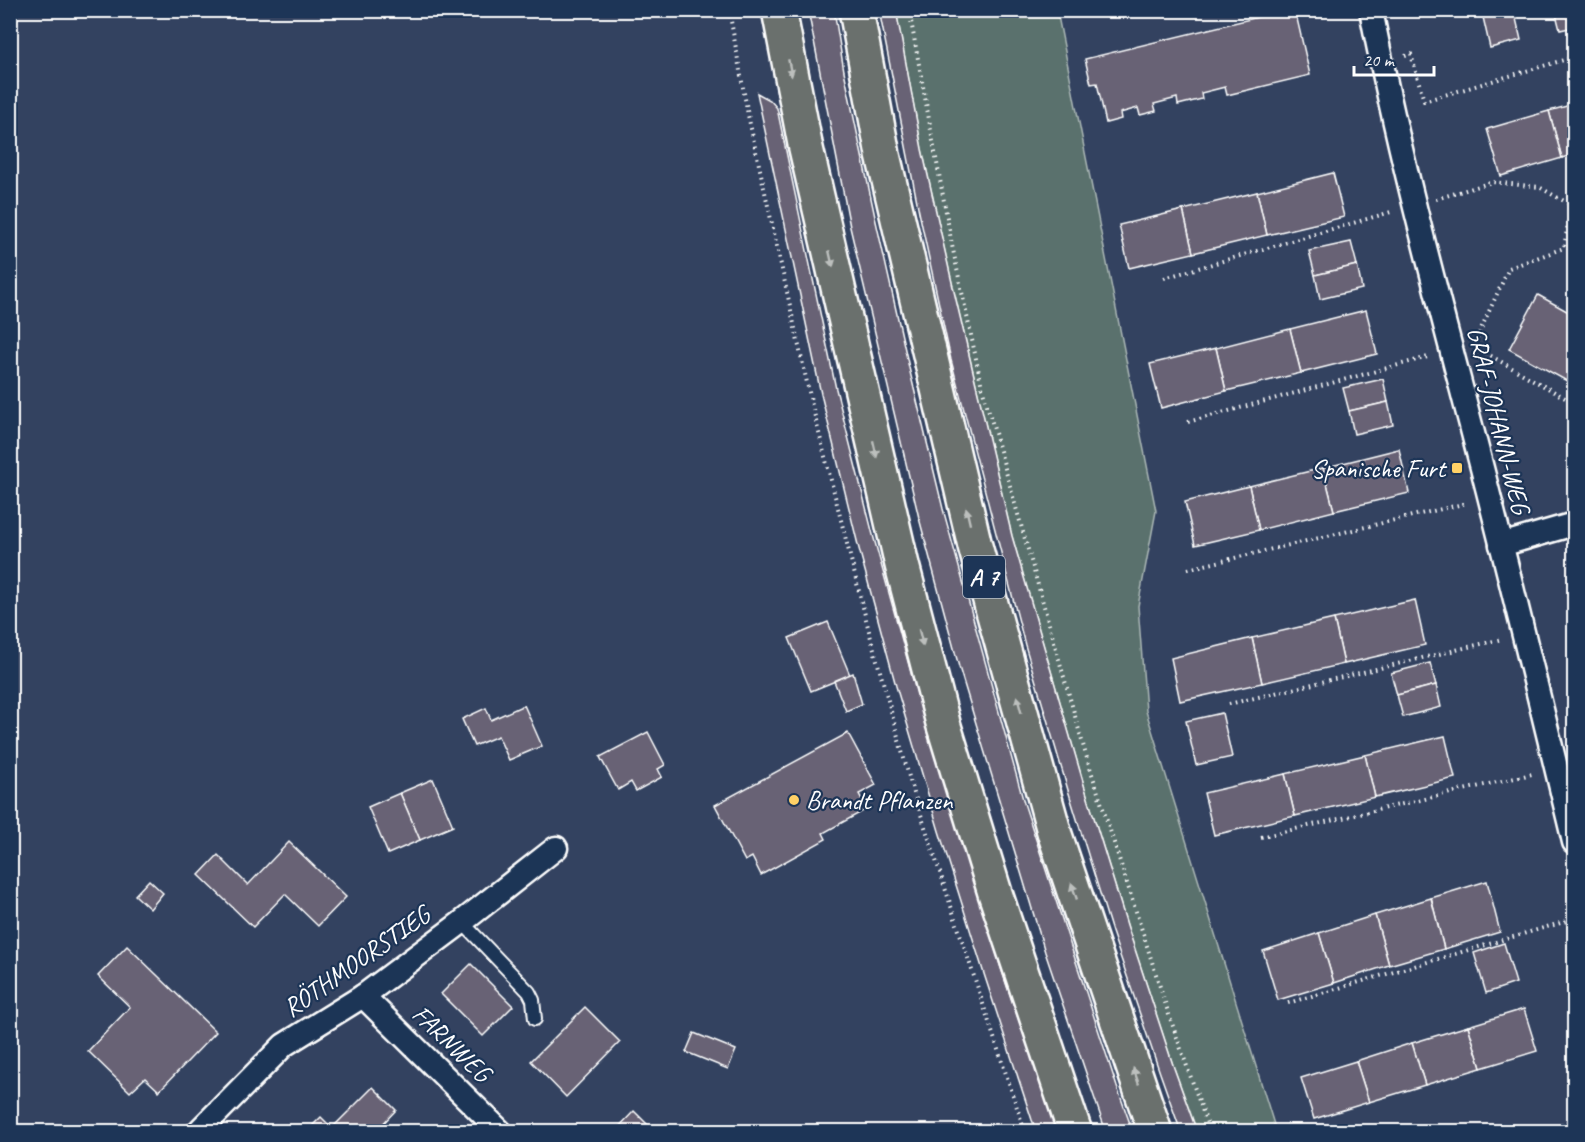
<svg xmlns="http://www.w3.org/2000/svg" width="1585" height="1142" viewBox="0 0 1585 1142" font-family="Caveat,sans-serif">
<rect width="100%" height="100%" fill="#334260"/>
<filter id="ink" filterUnits="userSpaceOnUse"><feTurbulence type="fractalNoise" baseFrequency=".0167" numOctaves="2"/><feDisplacementMap in="SourceGraphic" scale="12" xChannelSelector="R" yChannelSelector="G"/><feConvolveMatrix kernelMatrix="1 2 1 2 8 2 1 2 1" color-interpolation-filters="sRGB"/></filter>
<g filter="url(#ink)">
<path fill="#5a716d" stroke="#acb8b6" stroke-width="1.5" d="M896,11H1057L1156,511L1138,606L1146,711L1276,1131H1197L1174,1068L1128,928L1084,785L1012,536L953,287L922,149Z"/>
<g fill="#676275" stroke="#fff" stroke-width="1.5">
<path d="M808,10H834L844,71L875,217L910,372L943,509L1024,803L1117,1087L1133,1132H1106L1045,952L959,667L919,518L850,227Z"/>
<path d="M879,10H896L922,149L953,287L1012,536L1084,785L1128,928L1174,1068L1197,1132H1181L1160,1073L1112,932L1068,790L1025,645L951,360L919,212Z"/>
<path d="M1287,10H1295L1310,75L1227,95L1225,87L1201,93L1202,99L1178,105L1177,98L1154,104L1156,111L1140,115L1138,108L1120,113L1121,119L1106,123L1097,83L1091,84L1085,59Z"/>
<path d="M1508,10H1514L1521,40L1490,48L1483,17Z"/>
<path d="M1555,10H1574V27L1560,30Z"/>
<path d="M757,93L770,100L777,108L836,389L873,535L913,680L956,825L1001,968L1057,1132H1037L1032,1120L985,977L939,831L896,686L858,545L821,394Z"/>
<path d="M1574,104V154L1562,158L1549,111Z"/>
<path d="M1549,111L1562,158L1501,176L1487,129Z"/>
<path d="M1333,173L1344,217L1267,235L1257,192Z"/>
<path d="M1257,192L1267,235L1193,253L1183,210Z"/>
<path d="M1183,210L1193,253L1129,268L1119,225Z"/>
<path d="M1351,242L1357,265L1315,275L1309,251Z"/>
<path d="M1357,265L1362,289L1320,299L1315,275Z"/>
<path d="M1538,295L1574,315V385L1509,349Z"/>
<path d="M1366,310L1377,354L1301,373L1290,329Z"/>
<path d="M1290,329L1301,373L1226,391L1216,348Z"/>
<path d="M1216,348L1226,391L1161,408L1150,364Z"/>
<path d="M1383,379L1388,402L1349,411L1343,388Z"/>
<path d="M1388,402L1393,425L1354,434L1349,411Z"/>
<path d="M1399,449L1409,493L1334,511L1323,468Z"/>
<path d="M1323,468L1334,511L1259,530L1249,486Z"/>
<path d="M1249,486L1259,530L1195,545L1185,502Z"/>
<path d="M1415,600L1425,645L1344,664L1334,619Z"/>
<path d="M1334,619L1344,664L1262,683L1252,638Z"/>
<path d="M828,622L850,675L811,691L789,638Z"/>
<path d="M1252,638L1262,683L1180,701L1171,658Z"/>
<path d="M1430,663L1436,685L1397,695L1391,673Z"/>
<path d="M853,673L862,704L846,711L834,681Z"/>
<path d="M1436,685L1441,707L1403,717L1397,695Z"/>
<path d="M524,705L542,746L509,760L498,736L474,746L462,719L486,708L491,720Z"/>
<path d="M1222,713L1232,757L1196,765L1186,721Z"/>
<path d="M648,732L665,765L658,769L662,777L636,791L631,782L618,790L600,757Z"/>
<path d="M848,733L876,785L859,794L867,809L823,833L826,839L761,875L752,857L745,861L715,805Z"/>
<path d="M1445,736L1455,778L1375,797L1365,755Z"/>
<path d="M1365,755L1375,797L1295,816L1285,774Z"/>
<path d="M1285,774L1295,816L1214,835L1204,793Z"/>
<path d="M433,779L453,826L420,840L400,793Z"/>
<path d="M400,793L420,840L388,854L368,807Z"/>
<path d="M289,842L346,897L318,926L285,894L253,927L199,875L218,855L248,885Z"/>
<path d="M149,880L163,893L150,909L135,895Z"/>
<path d="M1487,881L1500,932L1444,949L1431,898Z"/>
<path d="M1431,898L1444,949L1389,965L1375,915Z"/>
<path d="M1375,915L1389,965L1334,983L1319,933Z"/>
<path d="M1319,933L1334,983L1278,1000L1263,951Z"/>
<path d="M1504,943L1516,983L1486,993L1474,953Z"/>
<path d="M127,946L216,1032L159,1091L145,1078L130,1092L88,1051L130,1007L98,976Z"/>
<path d="M471,964L513,1006L483,1036L441,994Z"/>
<path d="M585,1007L620,1042L566,1097L531,1061Z"/>
<path d="M1524,1009L1537,1051L1481,1068L1468,1026Z"/>
<path d="M1468,1026L1481,1068L1425,1085L1412,1043Z"/>
<path d="M694,1033L736,1050L728,1069L686,1052Z"/>
<path d="M1412,1043L1425,1085L1369,1102L1356,1061Z"/>
<path d="M1356,1061L1369,1102L1314,1119L1301,1078Z"/>
<path d="M373,1087L396,1110L375,1132H306L321,1117L332,1128Z"/>
<path d="M634,1111L655,1132H614Z"/>
</g>
<g fill="none" stroke-linecap="round" stroke-linejoin="round">
<defs>
<path id="service" d="M462,922L529,992L533,1000L535,1019"/>
<g id="minor">
<path d="M1371,10C1401,165 1443,316 1482,468C1514,593 1544,717 1574,842"/>
<path d="M1501,545L1574,524"/>
<path d="M363,996L501,1132"/>
<path d="M198,1132L284,1045L363,996L462,922L556,848"/>
</g>
<g id="motorway">
<path d="M779,10L805,144L902,565L943,723L995,893L1075,1132"/>
<path d="M856,10L883,155L975,546L1055,835L1155,1132"/>
</g>
</defs>
<use href="#service" stroke="#fff" stroke-width="16"/>
<use href="#minor" stroke="#fff" stroke-width="27"/>
<use href="#motorway" stroke="#fff" stroke-width="38"/>
<g stroke="#fff" stroke-width="4" stroke-dasharray="1.5 4.5" stroke-linecap="butt">
<path d="M729,10L748,115L811,401L869,631L911,784L1025,1132"/>
<path d="M909,10L952,245L982,387L1086,755L1169,1015L1210,1132"/>
<path d="M1405,56L1411,54L1424,101L1574,57"/>
<path d="M1436,199L1492,182L1539,187L1571,205L1574,203"/>
<path d="M1164,278L1391,212"/>
<path d="M1474,344L1509,268L1564,248L1571,205"/>
<path d="M1475,347L1574,403"/>
<path d="M1188,422L1428,357"/>
<path d="M1188,569L1467,503"/>
<path d="M1229,704L1502,639"/>
<path d="M1261,837L1532,774"/>
<path d="M1288,1003L1574,919"/>
<path d="M1545,1132L1574,1119"/>
</g>
<use href="#service" stroke="#1d3557" stroke-width="12"/>
<use href="#minor" stroke="#1d3557" stroke-width="22"/>
<use href="#motorway" stroke="#6a706d" stroke-width="33"/>
</g>
<defs><path id="oneway-solid" d="M-6-.8H1V-3.2L6.5 0L1 3.2V.8H-6Z" transform="scale(1.5)"/></defs>
<g fill="#bcbfbd">
<use href="#oneway-solid" transform="translate(790 68) rotate(79)"/>
<use href="#oneway-solid" transform="translate(831 259) rotate(77)"/>
<use href="#oneway-solid" transform="translate(875 449) rotate(77)"/>
<use href="#oneway-solid" transform="translate(968 516) rotate(-103)"/>
<use href="#oneway-solid" transform="translate(921 638) rotate(76)"/>
<use href="#oneway-solid" transform="translate(1019 704) rotate(-105)"/>
<use href="#oneway-solid" transform="translate(1074 891) rotate(-109)"/>
<use href="#oneway-solid" transform="translate(1136 1076) rotate(-109)"/>
</g>
</g>
<g fill="#ffd166" stroke="#1d3557" stroke-width="2">
<rect x="1451" y="462" width="12" height="12" rx="3"/>
<circle cx="794" cy="800" r="6"/>
</g>
<g text-anchor="middle" stroke-width="4.5" stroke-linejoin="round" paint-order="stroke">
<rect fill="#1d3557" stroke="#bbc2cd" stroke-width="1.5" x="963" y="556" width="42" height="42" rx="4.5"/>
<g font-size="24" font-weight="bold" fill="#fff">
<text x="984" y="585">A 7</text>
</g>
<g font-size="26" fill="#fff" stroke="#1d3557">
<text transform="translate(1499 420) rotate(76)" y="9">GRAF-JOHANN-WEG</text>
<text transform="translate(356 961) rotate(-35)" y="9">RÖTHMOORSTIEG</text>
<text transform="translate(452 1043) rotate(44)" y="9">FARNWEG</text>
</g>
<g font-size="26" fill="#fff" stroke="#1d3557" text-anchor="end">
<text x="1445" y="477">Spanische Furt</text>
<text x="806" y="809" text-anchor="start">Brandt Pflanzen</text>
</g>
</g>
<rect width="1585" height="1142" fill="none" stroke="#1d3557" stroke-width="36"/>
<rect x="18" y="18" width="1549" height="1106" fill="none" stroke="#fff" stroke-width="2" filter="url(#ink)"/>
<path d="M1354 66v9h80v-9" fill="none" stroke="#ffffff" stroke-width="3"/>
<text x="1363" y="66" font-size="18" fill="#ffffff" stroke="#1d3557" stroke-width="4.5" paint-order="stroke">20 m</text>
</svg>
